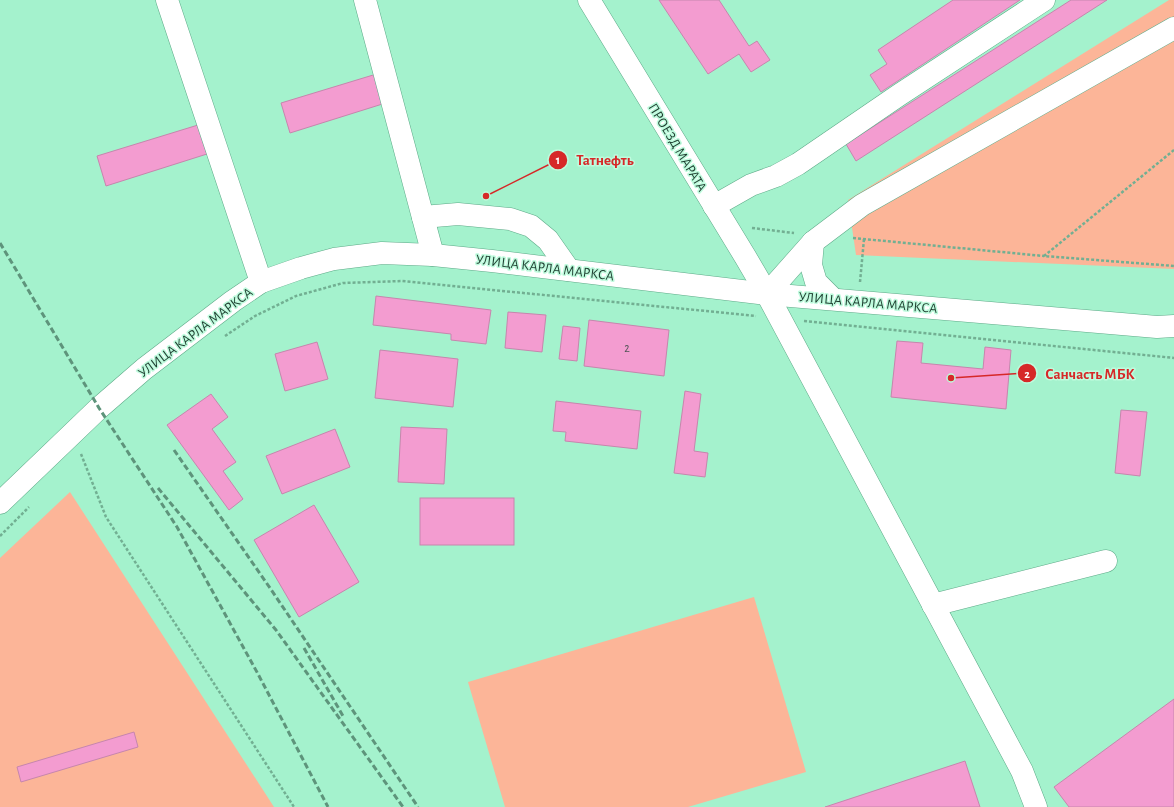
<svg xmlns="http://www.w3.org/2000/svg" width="1174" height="807" viewBox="0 0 1174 807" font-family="'Alegreya Sans',sans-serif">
<rect width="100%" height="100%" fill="#a4f2cd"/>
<g fill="#fcb598">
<path d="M1169,0H1174V269L856,255L848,200Z"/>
<path d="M70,492L274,807H0V558Z"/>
<path d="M754,597L806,772L688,807H505L468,682Z"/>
</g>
<g fill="#f39cd0" stroke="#c686ad">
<path d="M659,0H719L749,46L757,41L770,60L751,72L739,54L708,74Z"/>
<path d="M953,0H1020L881,92L870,75L887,64L878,50Z"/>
<path d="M1071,0H1107L856,161L846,144Z"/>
<path d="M383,72L392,101L290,133L281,103Z"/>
<path d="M198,125L207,154L106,186L97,156Z"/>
<path d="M376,296L491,310L486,344L451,340V334L373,325Z"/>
<path d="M508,312L546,315L542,352L505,348Z"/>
<path d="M589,320L669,330L664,376L584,366Z"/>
<path d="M563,326L580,328L577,361L559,359Z"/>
<path d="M897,341L923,343L921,363L983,369L985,347L1011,350L1006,409L891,397Z"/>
<path d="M317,342L328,379L285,391L275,354Z"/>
<path d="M380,350L458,359L453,407L375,398Z"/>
<path d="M685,391L701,394L694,451L708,453L705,477L674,473Z"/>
<path d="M211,394L228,417L212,429L236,462L223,471L243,499L229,510L167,425Z"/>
<path d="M556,401L641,411L637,449L565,441L566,432L553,431Z"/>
<path d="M1121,410L1147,412L1140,476L1115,473Z"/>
<path d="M401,427L447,429L444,484L398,482Z"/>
<path d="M335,429L350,467L282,494L266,456Z"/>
<rect x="420" y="498" width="94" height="47"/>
<path d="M314,505L359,582L299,617L254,540Z"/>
<path d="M1174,699V807H1069L1054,787Z"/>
<path d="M134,732L138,747L21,782L17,767Z"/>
<path d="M965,761L980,807H825Z"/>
</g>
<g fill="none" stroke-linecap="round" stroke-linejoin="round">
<defs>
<g id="minor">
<path d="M167,0L261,282"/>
<path d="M365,0L433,255"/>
<path d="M589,0L746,258L767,294L1022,771L1036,807"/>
<path d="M714,206L751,185L776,176L798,164L899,95L1044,0"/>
<path d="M423,217L458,214L510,219L531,226L548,240L569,270"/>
<path d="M933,605L1106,561"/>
</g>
<g id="major">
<path d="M813,242L811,265L816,282L833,299"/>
<path d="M767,294L813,242L862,205L1174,28"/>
<path d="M0,503L99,408L144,369L233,301L261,282L301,268L334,259L382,253L433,255L492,261L767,294L1157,327L1174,326"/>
</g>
</defs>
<use href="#minor" stroke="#5eaa88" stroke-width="23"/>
<use href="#major" stroke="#5eaa88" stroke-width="23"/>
<g stroke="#72af92" stroke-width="2.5" stroke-dasharray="3 2" stroke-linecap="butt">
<path d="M1174,150L1044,256L1174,266"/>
<path d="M752,228L794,233"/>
<path d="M853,238L1044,256"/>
<path d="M860,282L864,239"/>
<path d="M804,321L1174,358"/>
<path d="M225,336L255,316L296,296L343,283L402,281L756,316"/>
<path d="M81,454L106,517L294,807"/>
<path d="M0,536L29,507"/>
</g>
<use href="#minor" stroke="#fff" stroke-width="22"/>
<use href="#major" stroke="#fff" stroke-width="22"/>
<g stroke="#5e947b" stroke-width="3" stroke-dasharray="6 3" stroke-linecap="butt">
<path d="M0,243L99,408L177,527L258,674L328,807"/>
<path d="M174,450L270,588L418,807"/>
<path d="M158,488L276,630L403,807"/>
<path d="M304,648L343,716"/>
</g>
</g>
<g text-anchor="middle" stroke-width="3" stroke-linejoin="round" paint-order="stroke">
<g font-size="12" fill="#525557">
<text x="627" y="352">2</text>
</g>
<g font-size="14" fill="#1d3d2f" stroke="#befbdd">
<text transform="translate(678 147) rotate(59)" y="5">ПРОЕЗД МАРАТА</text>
<text transform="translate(545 267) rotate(7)" y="5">УЛИЦА КАРЛА МАРКСА</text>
<text transform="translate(868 302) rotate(5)" y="5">УЛИЦА КАРЛА МАРКСА</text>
<text transform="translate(195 332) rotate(-37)" y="5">УЛИЦА КАРЛА МАРКСА</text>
</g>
</g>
<path fill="none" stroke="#d62828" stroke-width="1.5" d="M486 196L558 160M951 378L1027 373"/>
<g fill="#d62828" stroke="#befbdd" stroke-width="1.5">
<circle cx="486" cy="196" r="4"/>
<circle cx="951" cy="378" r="4"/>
<circle cx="558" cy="160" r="10"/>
<circle cx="1027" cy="373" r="10"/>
</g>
<g font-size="12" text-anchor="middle" font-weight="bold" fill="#fff">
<text x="558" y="164">1</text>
<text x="1027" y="378">2</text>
</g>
<g font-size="15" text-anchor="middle" font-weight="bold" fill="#d62828" stroke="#befbdd" stroke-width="3" stroke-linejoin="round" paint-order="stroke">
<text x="605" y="165">Татнефть</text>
<text x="1090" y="379">Санчасть МБК</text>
</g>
</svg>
